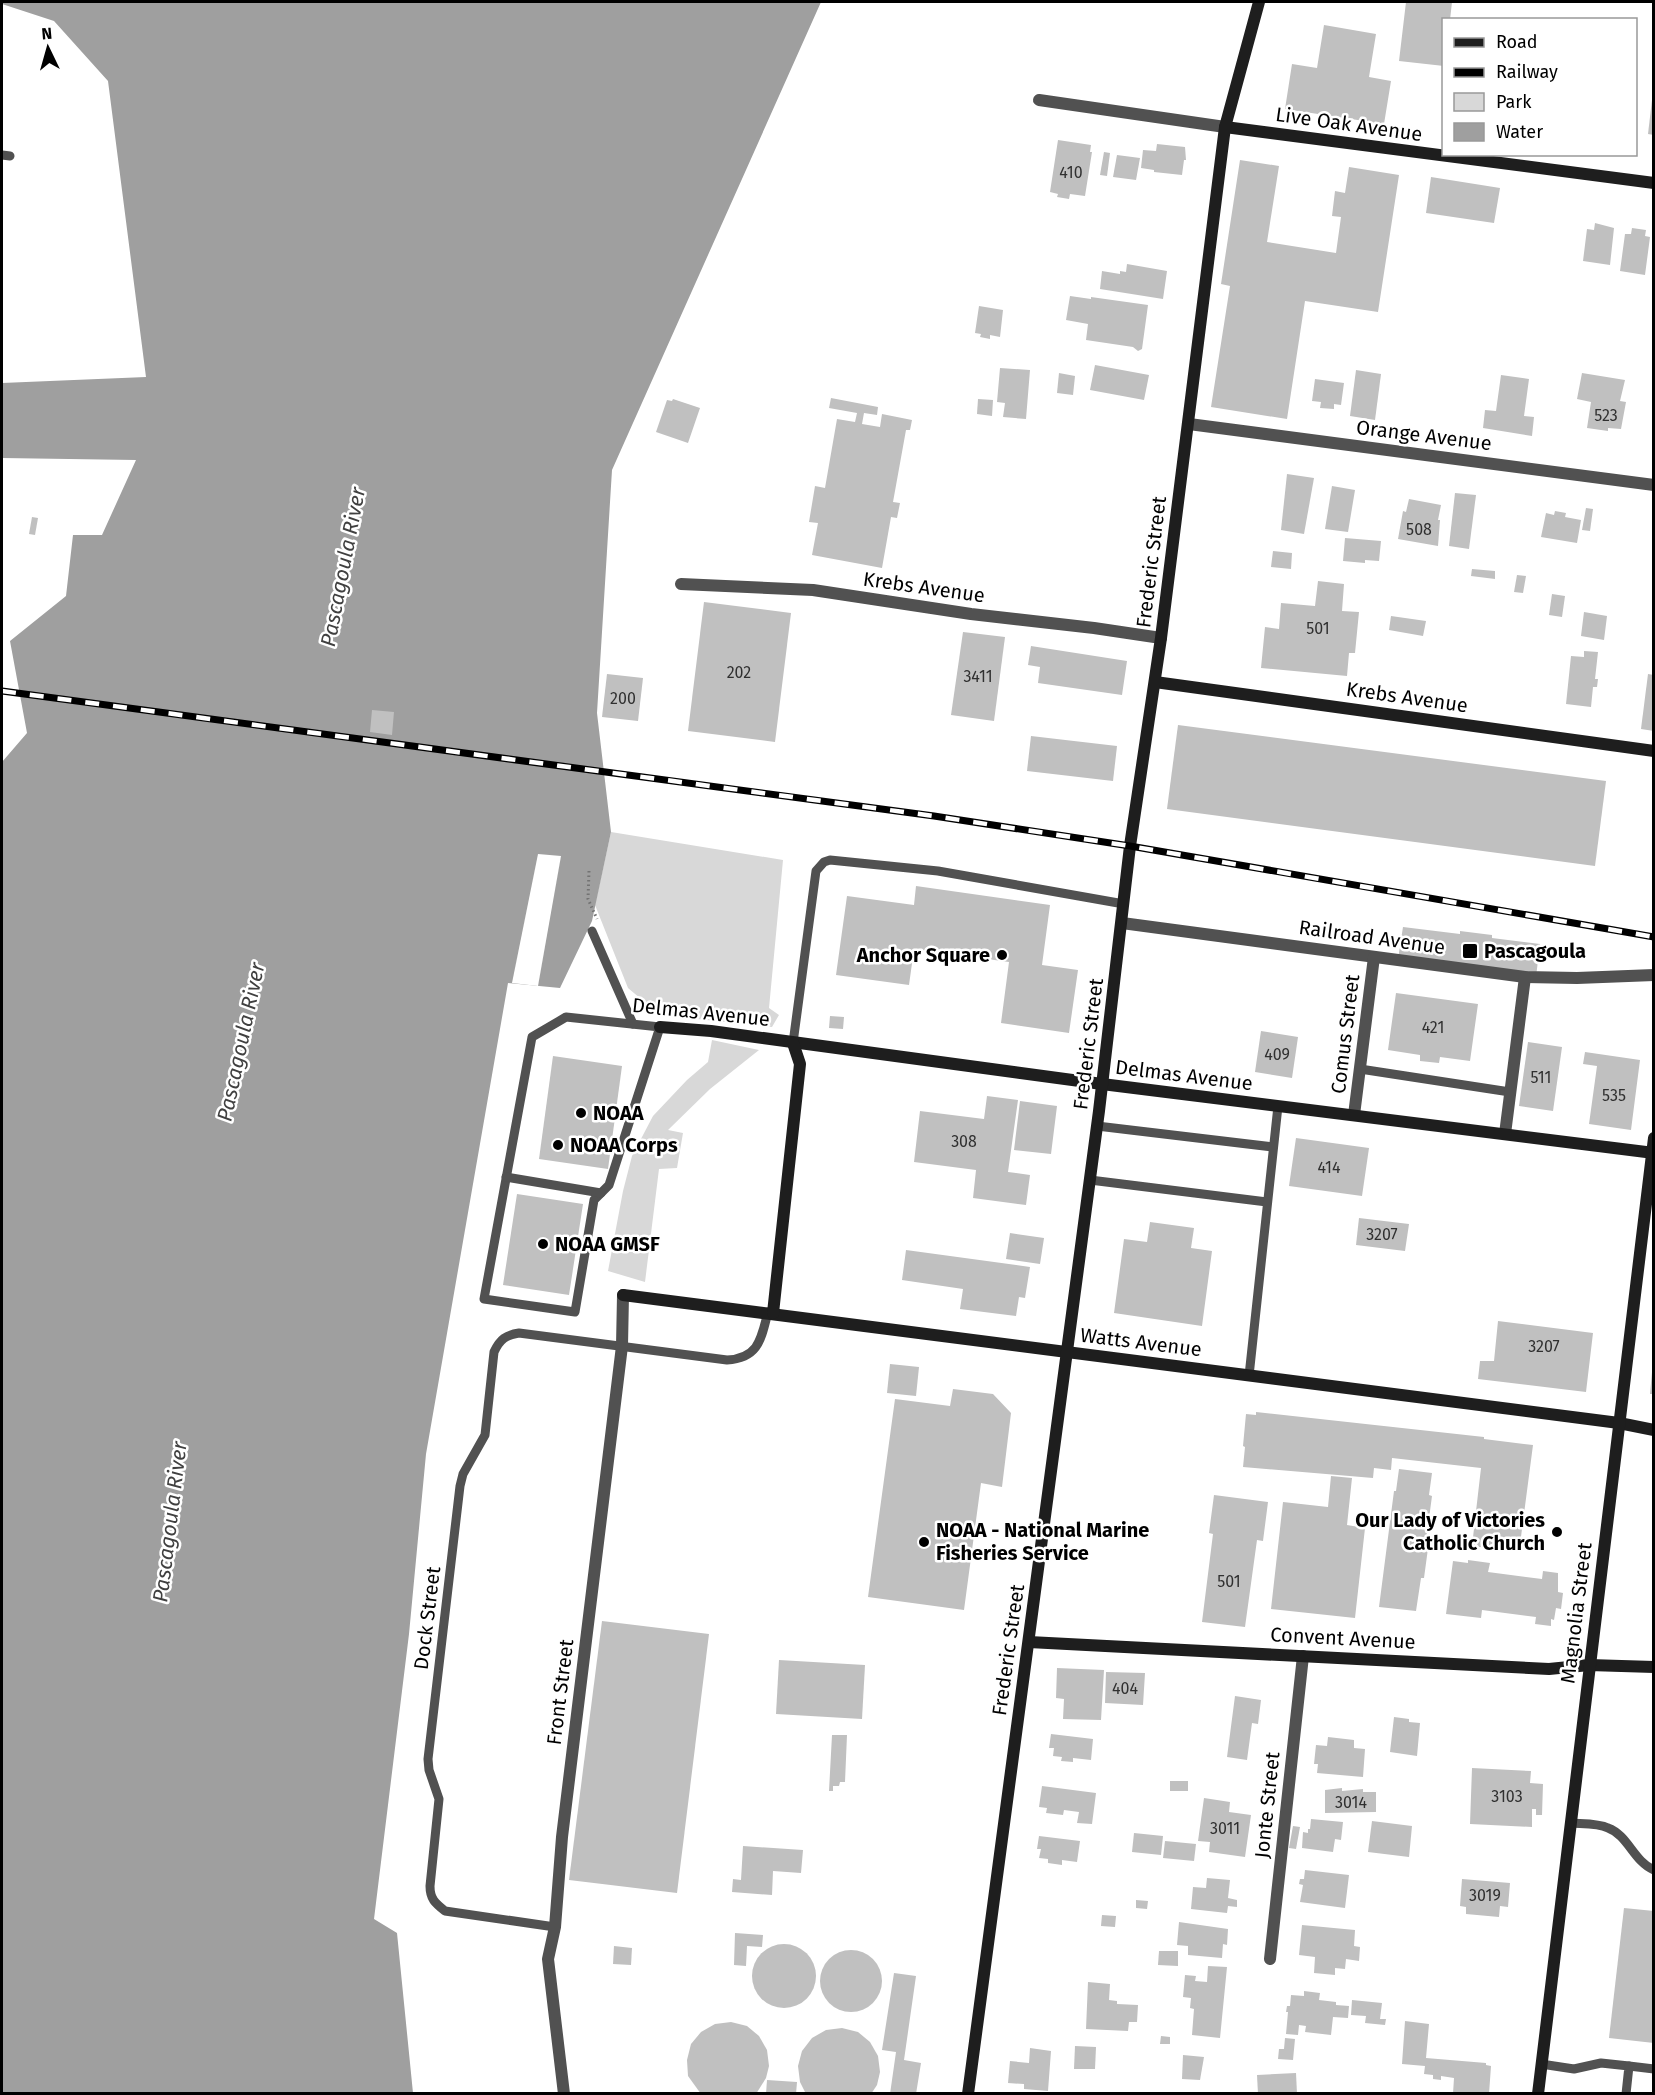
<svg xmlns="http://www.w3.org/2000/svg" width="1655" height="2095" viewBox="0 0 1655 2095" font-family="'Fira Sans',sans-serif">
<rect width="100%" height="100%" fill="#fff"/>
<g fill="#d8d8d8">
<path d="M611,832L783,860L769,1008L779,1015L772,1027L660,1015L628,988L595,905Z"/>
<path d="M712,1040L759,1050L710,1089L668,1130L683,1133L677,1168L659,1169L645,1282L608,1271L623,1191L632,1156L653,1116L687,1080L708,1062Z"/>
</g>
<path fill="#9f9f9f" d="M2,2H821L612,470L597,713L611,832L592,921L560,988L508,983L426,1454L409,1634L374,1919L397,1933L413,2093H2V762L27,733L10,641L66,596L73,535H102L136,460L2,458V383L146,377L108,81L54,21L2,4Z"/>
<path fill="#fff" d="M538,854L561,856L538,986L512,983Z"/>
<g fill="#c0c0c0">
<path d="M1406,2H1452L1450,20H1444V66L1399,61Z"/>
<path d="M1324,25L1376,34L1369,77L1391,81L1384,124L1285,109L1292,64L1317,68Z"/>
<path d="M1652,100H1654V135L1648,134Z"/>
<path d="M1058,140L1091,145L1090,152H1092L1085,196L1070,194L1069,199L1057,197L1058,194L1050,192Z"/>
<path d="M1157,144L1185,147L1186,160H1184L1182,175L1154,172V170L1141,168L1143,150L1156,151Z"/>
<path d="M1104,152L1110,153L1107,176L1100,175Z"/>
<path d="M1117,155L1140,158L1136,180L1113,177Z"/>
<path d="M1240,160L1279,166L1267,242L1336,253L1341,217L1332,216L1335,191L1345,193L1349,167L1399,175L1378,312L1305,301L1287,419L1211,407L1230,286L1221,284Z"/>
<path d="M1431,177L1500,188L1494,223L1426,213Z"/>
<path d="M1595,223L1614,228L1610,265L1583,261L1587,229L1594,230Z"/>
<path d="M1632,228L1646,230L1645,236L1650,237L1645,275L1620,271L1625,234H1631Z"/>
<path d="M1127,264L1167,271L1163,299L1100,289L1102,271L1120,274V271L1126,272Z"/>
<path d="M1070,296L1091,299V297L1148,305L1142,349L1138,351L1133,347L1086,340L1088,324L1066,320Z"/>
<path d="M979,306L1003,310L1000,337L990,335V339L980,337L981,334L975,333Z"/>
<path d="M1095,365L1149,375L1144,400L1090,390Z"/>
<path d="M1000,368L1030,370L1026,419L1003,417L1005,403L997,402Z"/>
<path d="M1356,370L1381,374L1375,420L1350,416Z"/>
<path d="M1059,373L1075,376L1073,395L1057,393Z"/>
<path d="M1582,373L1625,380L1620,401L1626,402L1621,429L1608,428V431L1587,428L1591,402L1577,399Z"/>
<path d="M1501,375L1529,379L1524,416L1534,417L1532,436L1483,428L1485,410L1496,411Z"/>
<path d="M1315,379L1344,383L1341,405L1334,404V409L1320,408L1321,402L1312,401Z"/>
<path d="M831,398L878,407L877,415L864,413L862,424L880,427L882,414L912,420L910,430H906L893,502L900,503L897,518L891,517L882,568L812,555L818,523L809,522L815,486L825,488L837,419L855,422L857,413L829,408Z"/>
<path d="M673,399L700,408L688,443L656,432L667,400L672,401Z"/>
<path d="M978,399L993,400L992,416L977,414Z"/>
<path d="M1287,474L1314,478L1304,534L1281,530Z"/>
<path d="M1332,486L1355,490L1348,532L1325,529Z"/>
<path d="M1455,493L1476,495L1469,549L1449,546Z"/>
<path d="M1409,499L1441,505L1438,520H1440L1438,546L1398,539L1403,511L1406,512Z"/>
<path d="M1586,508L1593,509L1590,531L1582,530Z"/>
<path d="M1555,511L1566,513L1565,517L1581,520L1577,543L1541,537L1546,513L1554,515Z"/>
<path d="M32,517L38,518L35,535L29,534Z"/>
<path d="M1345,538L1381,541L1379,561L1365,560V563L1343,561Z"/>
<path d="M1273,551L1292,553L1291,569L1271,567Z"/>
<path d="M1472,569L1495,571V579L1471,576Z"/>
<path d="M1517,575L1526,576L1523,593L1514,592Z"/>
<path d="M1318,581L1344,584L1342,611L1359,612L1355,653H1349L1347,676L1261,668L1265,627L1279,629L1281,603L1315,606Z"/>
<path d="M1552,594L1565,596L1562,617L1549,615Z"/>
<path d="M704,602L791,613L775,742L688,731Z"/>
<path d="M1584,612L1607,616L1604,640L1581,636Z"/>
<path d="M1391,616L1426,621L1423,636L1389,630Z"/>
<path d="M963,632L1005,637L994,721L951,715Z"/>
<path d="M1031,646L1127,661L1122,695L1038,683L1040,667L1028,665Z"/>
<path d="M1584,651L1598,652L1595,679H1598L1597,687H1593L1591,707L1566,704L1571,656L1584,657Z"/>
<path d="M607,674L643,678L638,721L602,717Z"/>
<path d="M1648,674L1654,675V731L1641,729Z"/>
<path d="M372,710L394,712L392,735L370,732Z"/>
<path d="M1178,725L1606,781L1595,866L1167,809Z"/>
<path d="M1031,736L1117,746L1113,781L1027,771Z"/>
<path d="M916,886L1050,905L1042,965L1078,970L1069,1033L1001,1023L1009,962L914,949L909,985L836,975L847,896L914,905Z"/>
<path d="M1403,927L1460,934V931L1492,935V938L1540,944L1536,977L1398,959Z"/>
<path d="M1396,993L1478,1004L1470,1061L1440,1057L1439,1063L1420,1061V1055L1388,1050Z"/>
<path d="M830,1016L844,1017L843,1029L829,1028Z"/>
<path d="M1261,1031L1298,1037L1292,1078L1255,1072Z"/>
<path d="M1528,1042L1562,1047L1553,1111L1519,1106Z"/>
<path d="M1585,1052L1640,1060L1631,1130L1589,1124L1597,1066L1583,1064Z"/>
<path d="M553,1056L622,1066L608,1169L539,1159Z"/>
<path d="M987,1096L1018,1100L1008,1172L1030,1175L1026,1205L973,1198L976,1170L914,1162L920,1111L984,1119Z"/>
<path d="M1020,1101L1057,1106L1051,1154L1014,1150Z"/>
<path d="M1296,1138L1369,1148L1362,1196L1289,1186Z"/>
<path d="M517,1194L583,1204L569,1295L503,1285Z"/>
<path d="M1359,1218L1409,1224L1405,1251L1356,1245Z"/>
<path d="M1150,1222L1194,1228L1191,1248L1212,1251L1202,1326L1114,1313L1124,1239L1147,1242Z"/>
<path d="M1010,1233L1044,1238L1040,1264L1006,1259Z"/>
<path d="M906,1250L1030,1267L1025,1298L1019,1297L1016,1316L960,1309L963,1289L902,1280Z"/>
<path d="M1498,1321L1593,1333L1586,1392L1478,1379L1480,1361H1494Z"/>
<path d="M890,1364L919,1367L916,1396L887,1393Z"/>
<path d="M1652,1372H1654V1394H1650Z"/>
<path d="M953,1389L993,1394L1011,1413L1002,1487L981,1483L964,1610L868,1597L895,1399L950,1406Z"/>
<path d="M1256,1412L1484,1437V1439L1533,1445L1519,1552L1472,1546L1481,1468L1392,1458L1391,1470L1374,1468L1373,1478L1243,1467L1245,1447L1243,1446L1246,1414L1256,1415Z"/>
<path d="M1399,1469L1432,1473L1429,1495L1432,1496L1426,1541H1429L1424,1578H1421L1416,1611L1379,1607L1394,1491H1396Z"/>
<path d="M1331,1476L1352,1478L1347,1525L1365,1528L1355,1618L1271,1609L1283,1502L1328,1507Z"/>
<path d="M1214,1495L1268,1502L1263,1541L1257,1540L1245,1627L1202,1622L1213,1534L1209,1533Z"/>
<path d="M1468,1560L1490,1563L1488,1572L1542,1579L1543,1571L1558,1573V1592L1563,1593L1561,1609L1556,1608L1554,1620L1551,1619V1626L1535,1624L1536,1617L1482,1610L1481,1618L1446,1614L1453,1561L1468,1563Z"/>
<path d="M602,1621L709,1634L677,1893L569,1880Z"/>
<path d="M779,1660L865,1665L862,1719L776,1714Z"/>
<path d="M1057,1668L1104,1670L1101,1720L1063,1719L1064,1699L1056,1698Z"/>
<path d="M1106,1672L1145,1673L1143,1705L1105,1703Z"/>
<path d="M1235,1696L1261,1700L1258,1724L1252,1723L1247,1760L1227,1757Z"/>
<path d="M1394,1717L1409,1719V1722L1420,1723L1417,1756L1390,1752Z"/>
<path d="M1051,1734L1093,1739L1091,1760L1073,1758V1762L1061,1761L1062,1757L1053,1756L1054,1748H1049Z"/>
<path d="M832,1735H847L845,1782H840L839,1786H833V1791H829Z"/>
<path d="M1328,1737L1354,1740V1748L1365,1749L1363,1777L1317,1773L1318,1764H1314L1316,1745L1327,1746Z"/>
<path d="M1472,1768L1531,1771L1530,1783L1543,1784L1542,1815H1536V1809H1532V1827L1470,1824Z"/>
<rect x="1170" y="1781" width="18" height="10"/>
<path d="M1042,1786L1096,1793L1092,1824L1077,1823L1079,1812L1064,1810L1063,1815L1046,1813L1047,1808L1039,1807Z"/>
<path d="M1342,1788V1791L1363,1789V1792H1376V1812L1325,1813V1790Z"/>
<path d="M1204,1798L1230,1802L1229,1812L1251,1815L1245,1857L1209,1852L1210,1842L1198,1841Z"/>
<path d="M1311,1819L1343,1822L1341,1840L1335,1839L1333,1852L1302,1848L1303,1832L1308,1833V1829H1310Z"/>
<path d="M1372,1821L1412,1826L1409,1857L1368,1852Z"/>
<path d="M1293,1826L1300,1827L1296,1849L1289,1848Z"/>
<path d="M1134,1833L1163,1836L1161,1855L1132,1852Z"/>
<path d="M1039,1836L1080,1841L1077,1862L1062,1860V1865L1048,1863V1859L1039,1858L1041,1849H1037Z"/>
<path d="M1165,1841L1196,1844L1194,1861L1163,1858Z"/>
<path d="M743,1846L803,1850L801,1873L773,1871L772,1895L732,1892L733,1879L741,1880Z"/>
<path d="M1305,1870L1349,1875L1345,1908L1300,1902L1303,1885L1299,1884L1300,1879H1304Z"/>
<path d="M1207,1878L1230,1880L1228,1898L1237,1900V1907L1228,1906L1227,1913L1191,1909L1193,1887L1206,1888Z"/>
<path d="M1462,1879L1510,1883L1508,1907L1500,1906L1499,1917L1466,1914V1907L1460,1906Z"/>
<path d="M1136,1900L1148,1901L1147,1909L1136,1908Z"/>
<path d="M1624,1908L1654,1911V2043L1609,2038Z"/>
<path d="M1102,1915L1116,1916L1115,1927L1101,1926Z"/>
<path d="M1179,1922L1228,1929L1227,1945L1223,1944L1222,1958L1188,1955V1946L1177,1945Z"/>
<path d="M1302,1925L1355,1930L1354,1946L1360,1947L1359,1961L1346,1959L1345,1969L1335,1968V1975L1314,1973L1315,1957L1299,1955Z"/>
<path d="M735,1933L763,1935L762,1947L747,1946L746,1966L734,1965Z"/>
<circle cx="784" cy="1976" r="32"/>
<path d="M614,1946L632,1948L631,1965L613,1964Z"/>
<circle cx="851" cy="1981" r="31"/>
<path d="M1159,1951H1178V1966L1158,1965Z"/>
<path d="M1208,1966L1227,1967L1220,2038L1192,2035L1194,2009L1190,2008L1191,1998L1183,1997L1185,1975L1196,1976L1195,1981L1207,1982Z"/>
<path d="M894,1973L916,1976L904,2060L921,2063L916,2094H890L896,2052L882,2050Z"/>
<path d="M1088,1982L1110,1984L1109,2000L1117,2001V2004L1138,2005L1137,2022H1129L1128,2031L1086,2029Z"/>
<path d="M1304,1991L1320,1993L1319,2000L1336,2002V2005L1349,2006L1348,2018L1333,2017L1331,2035L1305,2032L1306,2026L1299,2025L1298,2035L1286,2034L1288,2012H1286L1287,2006H1290L1291,1995L1304,1996Z"/>
<path d="M1352,2000L1382,2003L1380,2019H1386L1385,2025L1365,2023L1366,2016L1351,2015Z"/>
<path d="M1405,2021L1429,2024L1426,2058L1486,2063V2065L1491,2066L1489,2094H1453L1454,2078L1441,2076V2080L1433,2079V2075L1424,2074L1425,2066L1402,2064Z"/>
<path d="M731,2022L747,2026L759,2036L767,2050L769,2066L766,2078L756,2094H701L688,2076L687,2060L691,2044L701,2032L715,2024Z"/>
<path d="M842,2028L858,2032L870,2042L878,2056L880,2072L877,2085L871,2094H806L800,2082L798,2066L802,2051L812,2038L826,2030Z"/>
<path d="M1161,2036L1170,2037V2044H1160Z"/>
<path d="M1285,2038L1295,2039L1293,2060L1278,2059L1279,2049H1284Z"/>
<path d="M1075,2046L1096,2047L1095,2069H1074Z"/>
<path d="M1030,2048L1051,2051L1048,2091L1024,2089V2084L1008,2083L1010,2061L1029,2063Z"/>
<path d="M1183,2055L1204,2057L1200,2080L1182,2079Z"/>
<path d="M1296,2073L1297,2094H1258L1257,2075Z"/>
<path d="M767,2080L797,2082L796,2094H766Z"/>
</g>
<g fill="none" stroke-linecap="round" stroke-linejoin="round">
<path stroke="#737373" stroke-width="3" stroke-dasharray="1.5 3" stroke-linecap="butt" d="M589,871L588,899L597,919"/>
<g stroke="#515151" stroke-width="9">
<path d="M2,155L10,156"/>
<path d="M592,931L633,1024"/>
<path d="M566,1017L660,1027L609,1185L594,1200L575,1312L484,1299L532,1037Z"/>
<path d="M793,1043L816,871L824,862L830,860L938,871L1124,904"/>
<path d="M1360,1069L1510,1092"/>
<path d="M1097,1126L1273,1147"/>
<path d="M506,1177L601,1193"/>
<path d="M1090,1180L1267,1202"/>
<path d="M1249,1376L1278,1106"/>
<path d="M1570,1823C1582,1824 1598,1823 1608,1828C1628,1835 1634,1862 1654,1870"/>
<path d="M555,1927L445,1911C435,1903 430,1899 430,1886L439,1799L429,1770L428,1759L460,1486L463,1474L485,1435L494,1352C500,1339 506,1335 519,1333L727,1360C759,1358 761,1339 768,1312"/>
<path d="M1541,2064L1574,2069L1601,2063L1629,2066L1626,2094"/>
<path d="M1629,2066L1654,2069"/>
</g>
<g stroke="#515151" stroke-width="12">
<path d="M1039,100L1225,127"/>
<path d="M1189,424L1654,485"/>
<path d="M681,584L813,590L971,614L1094,628L1161,638"/>
<path d="M1122,923L1525,977L1577,978L1654,975"/>
<path d="M1354,1115L1374,957"/>
<path d="M1505,1134L1525,977"/>
<path d="M1270,1959L1303,1656"/>
<path d="M564,2094L548,1959L555,1927L562,1837L622,1346L623,1295"/>
</g>
<g stroke="#1e1e1e" stroke-width="12">
<path d="M1225,127L1654,183"/>
<path d="M1155,682L1654,751"/>
<path d="M660,1027L711,1031L1102,1084L1654,1153"/>
<path d="M623,1295L1619,1423L1654,1430"/>
<path d="M773,1313L800,1064L793,1043"/>
<path d="M1029,1642L1549,1669L1589,1665L1654,1667"/>
<path d="M968,2094L1099,1111L1130,846L1161,638L1225,127L1259,2"/>
<path d="M1538,2094L1654,1138"/>
</g>
<defs>
<path id="rail" d="M2,691L934,816L1130,846L1654,937"/>
</defs>
<use href="#rail" stroke="#000" stroke-width="7"/>
<use href="#rail" stroke="#fff" stroke-width="4.5" stroke-dasharray="14" stroke-linecap="butt"/>
</g>
<g fill="#000" stroke="#fff" stroke-width="2">
<rect x="1462" y="943" width="16" height="16" rx="3"/>
<circle cx="1002" cy="955" r="6"/>
<circle cx="581" cy="1113" r="6"/>
<circle cx="558" cy="1145" r="6"/>
<circle cx="543" cy="1244" r="6"/>
<circle cx="1557" cy="1532" r="6"/>
<circle cx="924" cy="1542" r="6"/>
</g>
<g text-anchor="middle" stroke-width="5" stroke-linejoin="round" paint-order="stroke">
<g font-size="16" fill="#303030">
<text x="1071" y="178">410</text>
<text x="1606" y="421">523</text>
<text x="1419" y="535">508</text>
<text x="1318" y="634">501</text>
<text x="739" y="678">202</text>
<text x="978" y="682">3411</text>
<text x="623" y="704">200</text>
<text x="1433" y="1033">421</text>
<text x="1277" y="1060">409</text>
<text x="1541" y="1083">511</text>
<text x="1614" y="1101">535</text>
<text x="964" y="1147">308</text>
<text x="1329" y="1173">414</text>
<text x="1382" y="1240">3207</text>
<text x="1544" y="1352">3207</text>
<text x="1229" y="1587">501</text>
<text x="1125" y="1694">404</text>
<text x="1507" y="1802">3103</text>
<text x="1351" y="1808">3014</text>
<text x="1225" y="1834">3011</text>
<text x="1485" y="1901">3019</text>
</g>
<g font-size="20" fill="#000" stroke="#fff">
<text transform="translate(1349 124) rotate(8)" y="7">Live Oak Avenue</text>
<text transform="translate(1424 435) rotate(7)" y="7">Orange Avenue</text>
<text transform="translate(1151 562) rotate(-83)" y="7">Frederic Street</text>
<text transform="translate(924 587) rotate(8)" y="7">Krebs Avenue</text>
<text transform="translate(1407 697) rotate(8)" y="7">Krebs Avenue</text>
<text transform="translate(1372 937) rotate(8)" y="7">Railroad Avenue</text>
<text transform="translate(701 1012) rotate(6)" y="7">Delmas Avenue</text>
<text transform="translate(1345 1034) rotate(-83)" y="7">Comus Street</text>
<text transform="translate(1088 1044) rotate(-83)" y="7">Frederic Street</text>
<text transform="translate(1184 1075) rotate(7)" y="7">Delmas Avenue</text>
<text transform="translate(1141 1342) rotate(7)" y="7">Watts Avenue</text>
<text transform="translate(1576 1613) rotate(-83)" y="7">Magnolia Street</text>
<text transform="translate(427 1618) rotate(-83)" y="7">Dock Street</text>
<text transform="translate(1343 1638) rotate(3)" y="7">Convent Avenue</text>
<text transform="translate(1008 1650) rotate(-82)" y="7">Frederic Street</text>
<text transform="translate(560 1692) rotate(-83)" y="7">Front Street</text>
<text transform="translate(1267 1805) rotate(-84)" y="7">Jonte Street</text>
</g>
<g font-size="20" font-weight="bold" fill="#000" stroke="#fff" text-anchor="start">
<text x="1484" y="958">Pascagoula</text>
<text x="990" y="962" text-anchor="end">Anchor Square</text>
<text x="593" y="1120">NOAA</text>
<text x="570" y="1152">NOAA Corps</text>
<text x="555" y="1251">NOAA GMSF</text>
<text x="1545" y="1527" text-anchor="end">Our Lady of Victories<tspan x="1545" dy="23">Catholic Church</tspan></text>
<text x="936" y="1537">NOAA - National Marine<tspan x="936" dy="23">Fisheries Service</tspan></text>
</g>
<g font-size="21" font-style="italic" fill="#404040" stroke="#fff">
<text transform="translate(343 567) rotate(-79)" y="7">Pascagoula River</text>
<text transform="translate(241 1042) rotate(-78)" y="7">Pascagoula River</text>
<text transform="translate(170 1522) rotate(-83)" y="7">Pascagoula River</text>
</g>
</g>
<rect width="1655" height="2095" fill="none" stroke="#000000" stroke-width="6"/>
<rect x="1442" y="18" width="195" height="138" fill="#ffffff" stroke="#999999" stroke-width="1.5"/>
<rect x="1454" y="38" width="30" height="9" fill="#1e1e1e" stroke="#999999" stroke-width="1.5"/>
<text x="1496" y="48" font-size="18" fill="#000000">Road</text>
<rect x="1454" y="68" width="30" height="9" fill="#000000" stroke="#999999" stroke-width="1.5"/>
<text x="1496" y="78" font-size="18" fill="#000000">Railway</text>
<rect x="1454" y="93" width="30" height="18" fill="#d8d8d8" stroke="#999999" stroke-width="1.5"/>
<text x="1496" y="108" font-size="18" fill="#000000">Park</text>
<rect x="1454" y="123" width="30" height="18" fill="#9f9f9f" stroke="#999999" stroke-width="1.5"/>
<text x="1496" y="138" font-size="18" fill="#000000">Water</text>
<g transform="translate(48 48) rotate(355)" stroke="#ffffff" stroke-width="4.5" paint-order="stroke">
<path d="M0-4.5L10 22L0 15L-10 22Z" fill="#000000"/>
<text y="-9" font-size="16" font-weight="bold" text-anchor="middle" fill="#000000">N</text>
</g>
</svg>
